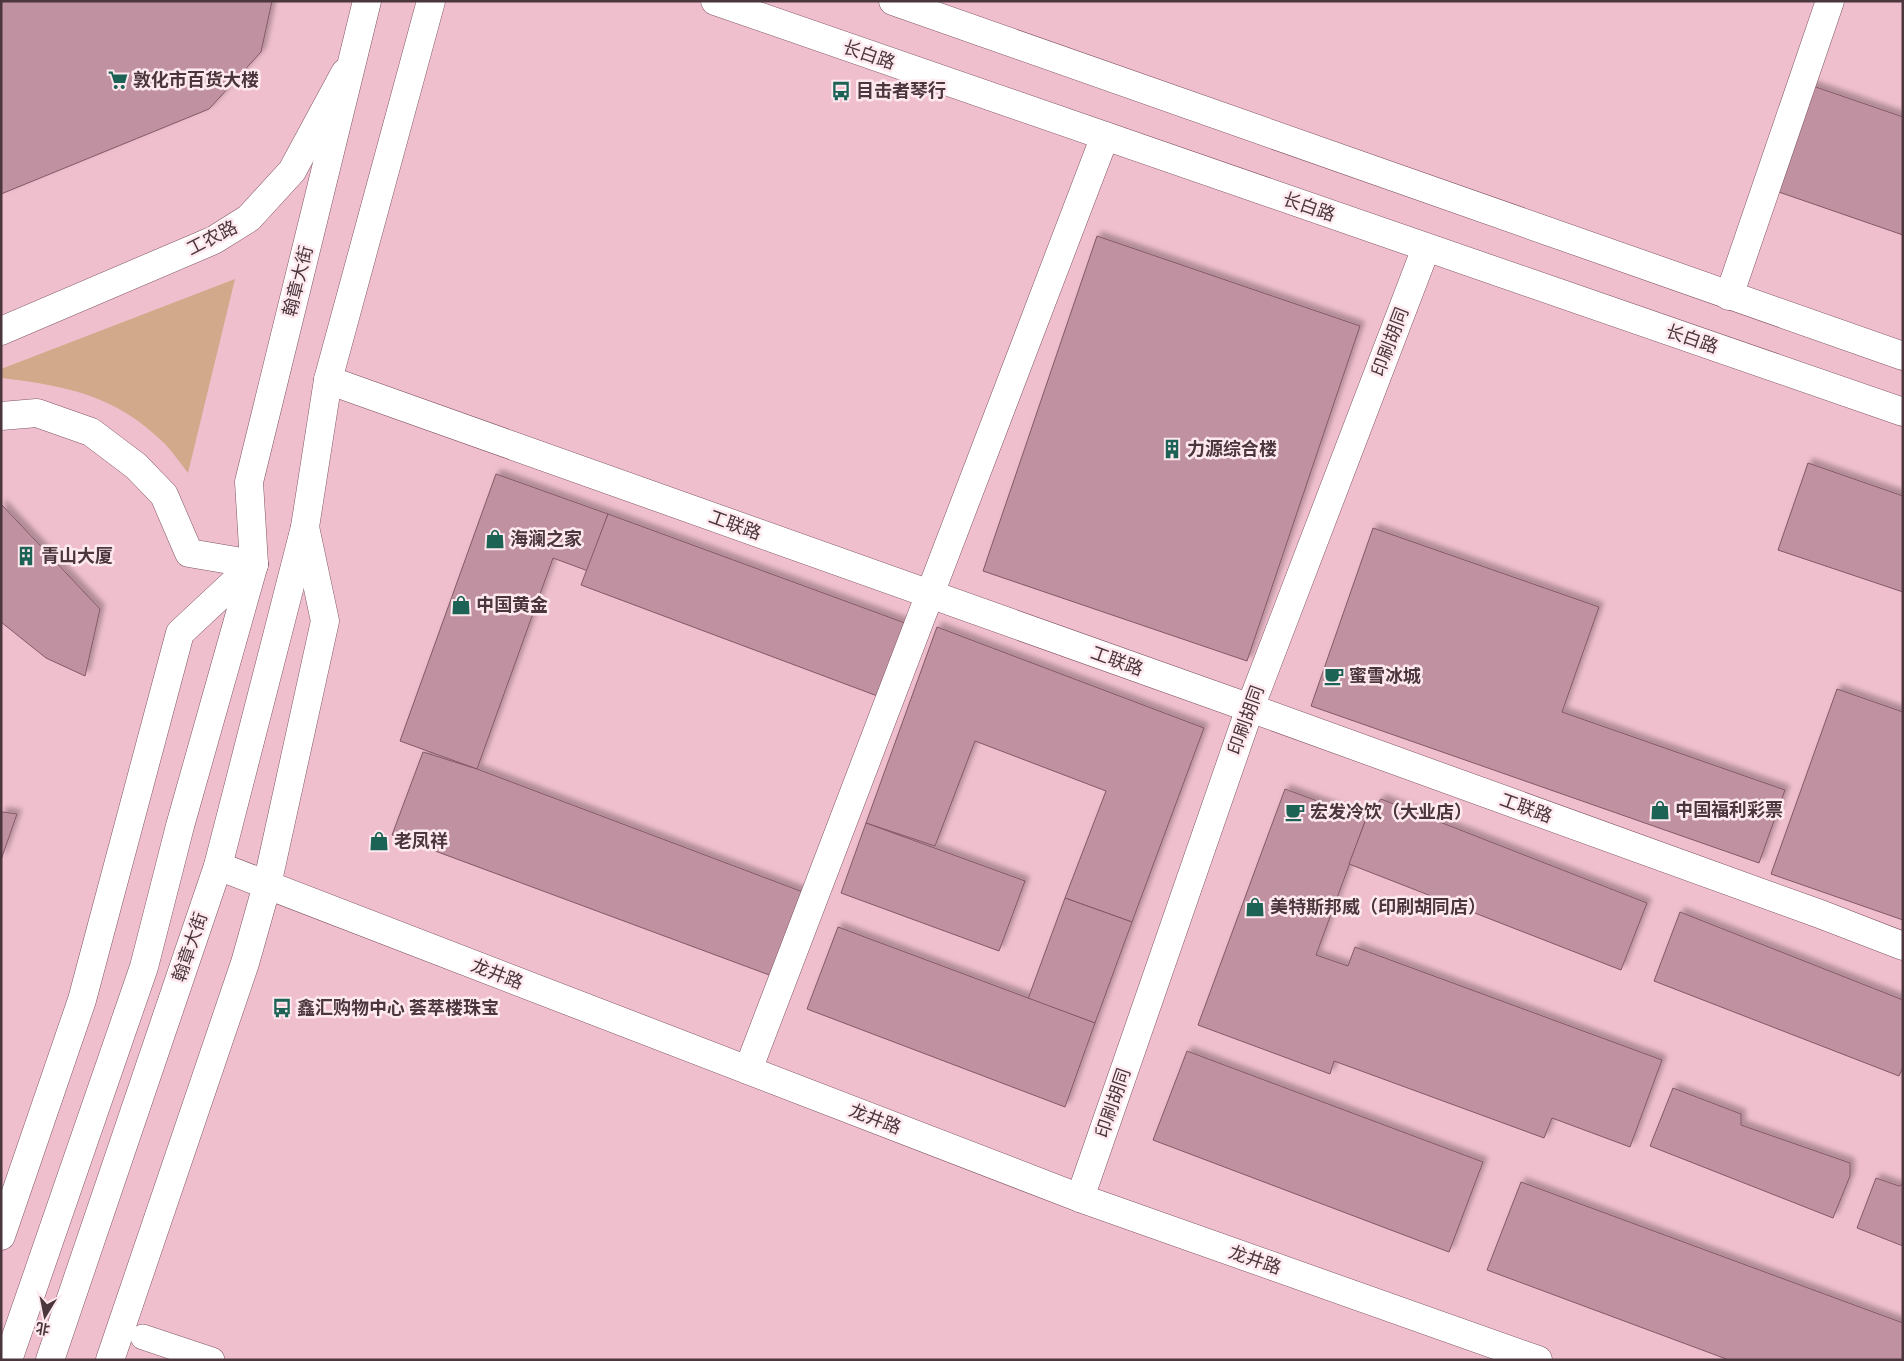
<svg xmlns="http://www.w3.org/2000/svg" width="1904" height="1361" viewBox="0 0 1904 1361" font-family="Cabin,'Noto Sans SC',sans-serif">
<defs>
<filter id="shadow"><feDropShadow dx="4.5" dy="-4.5" stdDeviation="2.5" flood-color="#0004"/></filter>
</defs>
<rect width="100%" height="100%" fill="#f0bfce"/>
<path fill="#d2a98a" d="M235,279L188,473C180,463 173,452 164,443C115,395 67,386 1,378V369Z"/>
<g fill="#c091a0" stroke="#845967" filter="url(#shadow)">
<path d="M1,1H272L261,52L209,109L1,194Z"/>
<path d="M1810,85L1903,117V235L1773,190Z"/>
<path d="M1097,236L1360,326L1247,661L983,571Z"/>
<path d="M1808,463L1903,496V592L1778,550Z"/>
<path d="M496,474L608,514L588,571L553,558L477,769L400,741Z"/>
<path d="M1,504L100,609L85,676L46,658L1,622Z"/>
<path d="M608,514L905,623L880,697L581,585Z"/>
<path d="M1373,528L1599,607L1562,712L1785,790L1759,863L1311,706Z"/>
<path d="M937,627L1204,728L1132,922L1065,898L1106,791L975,741L935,846L866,823Z"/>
<path d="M1837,689L1903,712V920L1771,874Z"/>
<path d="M423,752L477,769L803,892L772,976L392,835Z"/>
<path d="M1285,789L1366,819L1316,955L1348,966L1355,947L1662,1060L1630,1147L1552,1118L1544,1138L1334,1061L1330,1074L1198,1025Z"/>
<path d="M1381,799L1647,903L1621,970L1349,864L1366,819Z"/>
<path d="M3,812L17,814L1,860V813Z"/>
<path d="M866,823L1025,881L999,951L841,893Z"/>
<path d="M1065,898L1132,922L1095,1023L1028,999Z"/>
<path d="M1680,912L1903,1000V1067L1899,1076L1654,981Z"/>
<path d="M838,927L1095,1023L1065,1107L807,1009Z"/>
<path d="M1187,1051L1483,1162L1449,1252L1153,1140Z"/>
<path d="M1673,1088L1741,1114V1125L1850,1163V1176L1833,1218L1650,1146Z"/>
<path d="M1876,1178L1899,1186L1903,1184V1246L1857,1228Z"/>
<path d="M1521,1182L1903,1323V1360H1729L1487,1270Z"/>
</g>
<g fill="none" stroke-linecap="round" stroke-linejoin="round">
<defs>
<path id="pedestrian" d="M143,1337L212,1360"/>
<g id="minor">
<path d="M1729,296L1830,1"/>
<path d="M328,380L1250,708L1820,914L1903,946"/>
<path d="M218,866L1080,1198L1538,1360"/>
<path d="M748,1070L1105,136"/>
<path d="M1080,1198L1250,708L1426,248"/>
</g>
<g id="tertiary">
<path d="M1,331L214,240L249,218L292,171L345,73"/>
<path d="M1,416L37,413L91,432L136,466L164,495L189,553L254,564"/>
<path d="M1,1236L82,1000L180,633L254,564"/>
<path d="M110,1360L245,963L267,885L325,621L305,527"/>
</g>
<g id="secondary">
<path d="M715,1L1903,412"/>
<path d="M893,1L1903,356"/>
</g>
<g id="primary">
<path d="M8,1360L144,967L180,826L254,564L249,482L367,1"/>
<path d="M50,1360L218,866L305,527L328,380L431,1"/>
</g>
</defs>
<use href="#pedestrian" stroke="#815664" stroke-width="26"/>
<use href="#minor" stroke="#815664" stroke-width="29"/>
<use href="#tertiary" stroke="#815664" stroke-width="29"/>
<use href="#secondary" stroke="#815664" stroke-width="29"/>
<use href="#primary" stroke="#815664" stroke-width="29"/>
<use href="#pedestrian" stroke="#fff" stroke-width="25"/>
<use href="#minor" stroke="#fff" stroke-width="28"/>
<use href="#tertiary" stroke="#fff" stroke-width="28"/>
<use href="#secondary" stroke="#fff" stroke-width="28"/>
<use href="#primary" stroke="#fff" stroke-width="28"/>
</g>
<defs>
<symbol id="supermarket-bare" viewBox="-9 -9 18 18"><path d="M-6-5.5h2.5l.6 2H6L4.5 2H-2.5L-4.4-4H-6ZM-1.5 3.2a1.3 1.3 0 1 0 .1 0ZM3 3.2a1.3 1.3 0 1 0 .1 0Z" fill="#1c6356" stroke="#fee9ef" stroke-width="2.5" paint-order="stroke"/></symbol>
<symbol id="bus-bare" viewBox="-9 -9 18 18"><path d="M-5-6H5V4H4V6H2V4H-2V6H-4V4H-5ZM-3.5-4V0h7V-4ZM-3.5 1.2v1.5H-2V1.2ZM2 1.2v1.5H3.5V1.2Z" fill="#1c6356" stroke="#fee9ef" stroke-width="2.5" paint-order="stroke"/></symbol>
<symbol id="building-bare" viewBox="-9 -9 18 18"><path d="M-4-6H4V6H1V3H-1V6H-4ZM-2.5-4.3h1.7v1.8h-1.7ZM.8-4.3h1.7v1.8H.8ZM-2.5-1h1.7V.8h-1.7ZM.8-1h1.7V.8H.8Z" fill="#1c6356" stroke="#fee9ef" stroke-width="2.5" paint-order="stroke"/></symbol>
<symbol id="shop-bare" viewBox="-9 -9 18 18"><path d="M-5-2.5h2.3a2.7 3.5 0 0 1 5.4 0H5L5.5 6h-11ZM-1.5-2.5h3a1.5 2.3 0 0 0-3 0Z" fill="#1c6356" stroke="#fee9ef" stroke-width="2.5" paint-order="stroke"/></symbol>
<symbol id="cafe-bare" viewBox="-9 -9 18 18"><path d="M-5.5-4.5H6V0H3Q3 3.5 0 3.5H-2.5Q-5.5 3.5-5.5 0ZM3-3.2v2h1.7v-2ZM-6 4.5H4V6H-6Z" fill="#1c6356" stroke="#fee9ef" stroke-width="2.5" paint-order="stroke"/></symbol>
</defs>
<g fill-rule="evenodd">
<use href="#supermarket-bare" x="104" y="66" width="28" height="28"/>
<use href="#bus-bare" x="827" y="77" width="28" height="28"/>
<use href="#building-bare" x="1158" y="435" width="28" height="28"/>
<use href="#shop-bare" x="481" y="525" width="28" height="28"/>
<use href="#building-bare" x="12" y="542" width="28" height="28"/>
<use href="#shop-bare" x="447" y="591" width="28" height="28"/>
<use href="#cafe-bare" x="1320" y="662" width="28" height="28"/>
<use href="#shop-bare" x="1646" y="796" width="28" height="28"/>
<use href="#cafe-bare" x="1281" y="798" width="28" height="28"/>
<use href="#shop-bare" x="365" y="827" width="28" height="28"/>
<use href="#shop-bare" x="1241" y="893" width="28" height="28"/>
<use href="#bus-bare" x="268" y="994" width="28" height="28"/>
</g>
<g text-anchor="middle" stroke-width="5" stroke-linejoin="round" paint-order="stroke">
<g font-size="18" fill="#4a363c" stroke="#fee9ef">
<text transform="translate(869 55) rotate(19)" y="6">长白路</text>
<text transform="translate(1309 207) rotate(19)" y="6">长白路</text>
<text transform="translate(212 238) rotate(-27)" y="6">工农路</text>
<text transform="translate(298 281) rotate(-76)" y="6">翰章大街</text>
<text transform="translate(1692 339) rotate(19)" y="6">长白路</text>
<text transform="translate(1390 342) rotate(-69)" y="6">印刷胡同</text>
<text transform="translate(735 525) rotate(20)" y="6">工联路</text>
<text transform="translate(1117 661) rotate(20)" y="6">工联路</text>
<text transform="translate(1246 720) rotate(-70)" y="6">印刷胡同</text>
<text transform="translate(1526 808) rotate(20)" y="6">工联路</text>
<text transform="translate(190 947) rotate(-71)" y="6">翰章大街</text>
<text transform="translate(497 974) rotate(21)" y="6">龙井路</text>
<text transform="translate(1113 1103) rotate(-71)" y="6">印刷胡同</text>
<text transform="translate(875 1119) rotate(21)" y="6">龙井路</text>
<text transform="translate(1255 1260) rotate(19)" y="6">龙井路</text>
</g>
<g font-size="18" font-weight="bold" fill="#4a363c" stroke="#fee9ef" text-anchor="start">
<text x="133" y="86">敦化市百货大楼</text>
<text x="856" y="97">目击者琴行</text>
<text x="1187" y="455">力源综合楼</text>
<text x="510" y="545">海澜之家</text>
<text x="41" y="562">青山大厦</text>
<text x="476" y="611">中国黄金</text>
<text x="1349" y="682">蜜雪冰城</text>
<text x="1675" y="816">中国福利彩票</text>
<text x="1310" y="818">宏发冷饮（大业店）</text>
<text x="394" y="847">老凤祥</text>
<text x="1270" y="913">美特斯邦威（印刷胡同店）</text>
<text x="297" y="1014">鑫汇购物中心 荟萃楼珠宝</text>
</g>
</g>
<rect width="1904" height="1361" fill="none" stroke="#4a363c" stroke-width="5"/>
<g transform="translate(45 1316) rotate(190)" stroke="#fee9ef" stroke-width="4" paint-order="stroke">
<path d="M0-4L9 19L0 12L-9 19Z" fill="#4a363c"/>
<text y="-8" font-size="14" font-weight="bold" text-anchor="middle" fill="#4a363c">北</text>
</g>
</svg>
